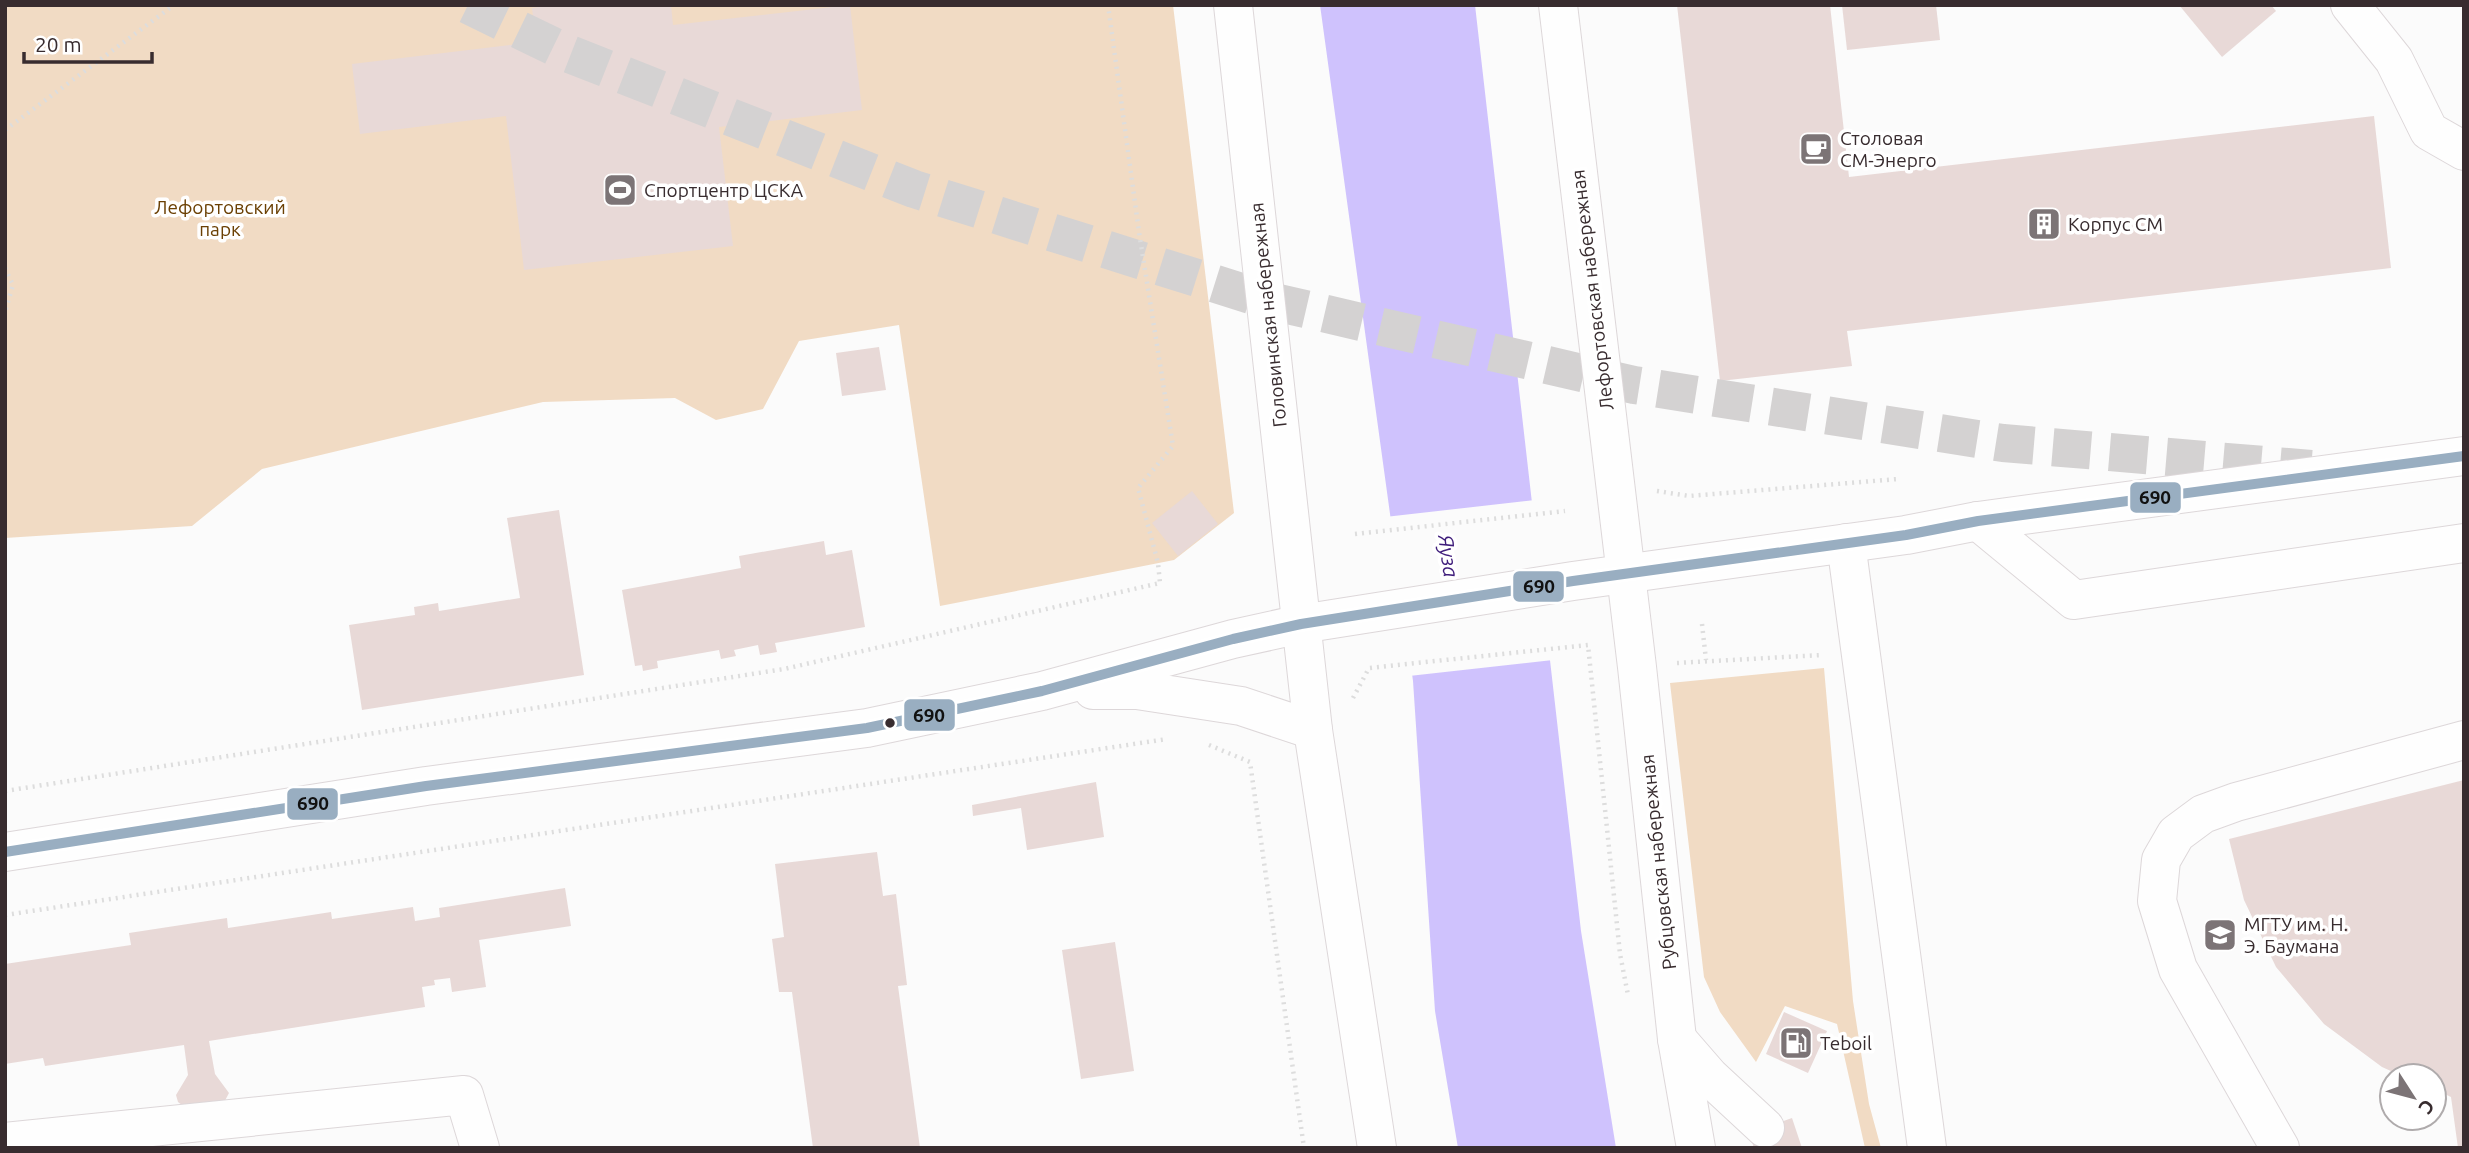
<svg xmlns="http://www.w3.org/2000/svg" width="2469" height="1153" viewBox="0 0 2469 1153" font-family="Ubuntu,sans-serif">
<rect width="100%" height="100%" fill="#fbfbfb"/>
<g fill="#f1dbc4">
<path d="M5,5H1173L1234,513L1174,560L940,606L899,325L799,341L763,409L716,420L675,398L543,402L262,469L192,526L5,538Z"/>
<path d="M1824,668L1853,1001L1869,1104L1881,1148H1865L1837,1024L1785,1006L1756,1062L1720,1012L1704,977L1670,683Z"/>
</g>
<path fill="#cfc2fd" d="M1320,5H1475L1581,931L1616,1148H1458L1435,1011L1413,681Z"/>
<path fill="#fbfbfb" d="M1535,500L1553,660L1409,676L1385,517Z"/>
<g fill="#e8d9d7">
<path d="M552,5H671L673,25L850,5L862,110L719,127L733,246L524,270L506,116L360,134L352,64L536,42L532,8Z"/>
<path d="M1677,5H1830L1849,177L2374,116L2391,268L1847,331L1852,366L1720,381Z"/>
<path d="M1842,5H1936L1940,40L1847,50Z"/>
<path d="M2179,5H2271L2276,11L2222,57Z"/>
<path d="M879,347L886,390L842,396L836,353Z"/>
<path d="M1192,491L1218,524L1178,556L1152,523Z"/>
<path d="M559,510L584,675L362,710L349,625L415,615L414,607L438,603L439,611L520,598L507,518Z"/>
<path d="M824,541L826,555L852,550L865,627L775,643L777,652L760,655L758,645L734,650L736,656L721,659L719,650L657,661L658,668L643,671L642,665L635,666L622,590L741,568L739,556Z"/>
<path d="M2464,780V1148H2458L2451,1097L2434,1089V1076H2402L2382,1067L2324,1024L2276,967L2244,900L2229,839Z"/>
<path d="M1096,782L1104,837L1027,850L1021,808L973,816L972,805Z"/>
<path d="M877,852L883,896L896,894L907,985L898,986L920,1148H813L792,992H779L772,939L784,937L775,864Z"/>
<path d="M565,888L571,926L479,940L486,987L452,992L450,978L434,980L435,985L422,987L425,1007L209,1041L215,1074L229,1093L219,1112L195,1115L178,1102L176,1095L188,1075L184,1045L45,1066L43,1058L5,1064V964L131,945L129,933L227,918L228,928L331,912L332,919L413,907L415,921L440,917L439,908Z"/>
<path d="M1115,942L1134,1071L1081,1079L1062,950Z"/>
<path d="M1784,1012L1827,1031L1808,1073L1766,1054Z"/>
<path d="M1792,1118L1802,1148H1754L1749,1133Z"/>
</g>
<g fill="none" stroke-linecap="round" stroke-linejoin="round">
<path stroke="#d4d2d2" stroke-width="38" stroke-dasharray="38 19" stroke-linecap="butt" d="M468,5L567,53L914,189L1270,301L1634,385L2003,443L2311,469"/>
<defs>
<g id="minor">
<path d="M2350,5L2394,60L2429,131L2464,151"/>
<path d="M1978,521L2074,600L2464,543"/>
<path d="M1846,543L1927,1148"/>
<path d="M1677,1039L1710,1077L1765,1128"/>
<path d="M5,1142L464,1095L480,1148"/>
<path d="M2280,1148L2178,969L2157,901L2161,860L2176,834L2203,814L2236,802L2464,740"/>
</g>
<g id="major">
<path d="M1233,5L1313,730L1377,1148"/>
<path d="M1558,5L1637,667L1677,1039L1696,1148"/>
<path d="M1093,690H1137L1241,706L1313,730"/>
<path d="M5,852L426,786L867,728L1042,691L1233,639L1301,624L1573,581L1906,535L1978,521L2464,456"/>
</g>
</defs>
<use href="#minor" stroke="#ddd7d9" stroke-width="40"/>
<use href="#major" stroke="#ddd7d9" stroke-width="40"/>
<g stroke="#ddd" stroke-width="4.5" stroke-dasharray="2 5" stroke-linecap="butt">
<path d="M5,130L174,5"/>
<path d="M5,268L13,285L5,312"/>
<path d="M1657,491L1689,496L1898,479"/>
<path d="M1355,534L1565,511"/>
<path d="M1702,624L1706,660"/>
<path d="M1677,663L1822,655"/>
<path d="M1353,698L1369,668L1588,645L1620,954L1628,995"/>
<path d="M1209,745L1250,762L1304,1148"/>
<path d="M5,791L784,669L1160,583L1158,563L1138,488L1173,446L1139,232L1108,5"/>
<path d="M5,915L1167,739"/>
</g>
<use href="#minor" stroke="#fefefe" stroke-width="38"/>
<use href="#major" stroke="#fefefe" stroke-width="38"/>
<defs>
<path id="bus-1" d="M5,852L426,786L867,728L1042,691L1233,639L1301,624L1573,581L1906,535L1978,521L2464,456"/>
</defs>
<use href="#bus-1" stroke="#fff" stroke-width="16"/>
<use href="#bus-1" stroke="#99aec1" stroke-width="10"/>
</g>
<defs>
<symbol id="cafe-square" viewBox="-11 -11 22 22"><rect x="-9" y="-9" width="18" height="18" rx="4" fill="#7c7476" stroke="#fff"/><path d="M-5.5-4.5H6V0H3Q3 3.5 0 3.5H-2.5Q-5.5 3.5-5.5 0ZM3-3.2v2h1.7v-2ZM-6 4.5H4V6H-6Z" fill="#fff"/></symbol>
<symbol id="stadium-square" viewBox="-11 -11 22 22"><rect x="-9" y="-9" width="18" height="18" rx="4" fill="#7c7476" stroke="#fff"/><path d="M0-5a6.5 5 0 1 0 0 10a6.5 5 0 1 0 0-10ZM-3.5-1.8h7v3.6h-7Z" fill="#fff"/></symbol>
<symbol id="building-square" viewBox="-11 -11 22 22"><rect x="-9" y="-9" width="18" height="18" rx="4" fill="#7c7476" stroke="#fff"/><path d="M-4-6H4V6H1V3H-1V6H-4ZM-2.5-4.3h1.7v1.8h-1.7ZM.8-4.3h1.7v1.8H.8ZM-2.5-1h1.7V.8h-1.7ZM.8-1h1.7V.8H.8Z" fill="#fff"/></symbol>
<symbol id="university-square" viewBox="-11 -11 22 22"><rect x="-9" y="-9" width="18" height="18" rx="4" fill="#7c7476" stroke="#fff"/><path d="M0-5L7-2L0 1L-7-2ZM-4 1L0 2.5L4 1V4Q0 6-4 4Z" fill="#fff"/></symbol>
<symbol id="fuel-square" viewBox="-11 -11 22 22"><rect x="-9" y="-9" width="18" height="18" rx="4" fill="#7c7476" stroke="#fff"/><path d="M-5.5-6h7V0h2V4h1.3V-2.5L3-4.5l.8-.8L6-3V5H2.5V1h-1V6h-7ZM-4.2-4.7v3.2H.2V-4.7Z" fill="#fff"/></symbol>
</defs>
<g fill-rule="evenodd">
<use href="#cafe-square" x="1797" y="130" width="38" height="38"/>
<use href="#stadium-square" x="601" y="171" width="38" height="38"/>
<use href="#building-square" x="2025" y="205" width="38" height="38"/>
<use href="#university-square" x="2201" y="916" width="38" height="38"/>
<use href="#fuel-square" x="1777" y="1024" width="38" height="38"/>
</g>
<circle fill="#382c2f" stroke="#fff" stroke-width="2.5" cx="890" cy="723" r="6"/>
<g text-anchor="middle" stroke-width="7" stroke-linejoin="round" paint-order="stroke">
<g font-size="19" fill="#382c2f" stroke="#fff" text-anchor="start">
<text x="1840" y="145">Столовая<tspan x="1840" dy="22">СМ-Энерго</tspan></text>
<text x="644" y="197">Спортцентр ЦСКА</text>
<text x="2068" y="231">Корпус СМ</text>
<text x="2244" y="931">МГТУ им. Н.<tspan x="2244" dy="22">Э. Баумана</tspan></text>
<text x="1820" y="1050">Teboil</text>
</g>
<g font-size="19" fill="#6b4004" stroke="#fff">
<text x="220" y="214">Лефортовский<tspan x="220" dy="22">парк</tspan></text>
</g>
<g font-size="19" fill="#382c2f" stroke="#fff">
<text transform="translate(1592 290) rotate(-97)" y="7">Лефортовская набережная</text>
<text transform="translate(1268 315) rotate(-96)" y="7">Головинская набережная</text>
<text transform="translate(1658 862) rotate(-96)" y="7">Рубцовская набережная</text>
</g>
<g font-size="21" font-style="italic" fill="#3f1d7b" stroke="#fff">
<text transform="translate(1448 556) rotate(82)" y="7">Яуза</text>
</g>
</g>
<g stroke="#fff" stroke-width="2.5">
<rect x="2129" y="481" width="53" height="33" rx="7" fill="#99aec1"/>
<rect x="1512" y="570" width="53" height="33" rx="7" fill="#99aec1"/>
<rect x="903" y="698" width="53" height="34" rx="7" fill="#99aec1"/>
<rect x="286" y="787" width="53" height="34" rx="7" fill="#99aec1"/>
</g>
<g font-size="19" text-anchor="middle" font-weight="bold" fill="#111">
<text x="2155" y="504">690</text>
<text x="1539" y="593">690</text>
<text x="929" y="722">690</text>
<text x="313" y="810">690</text>
</g>
<rect width="2469" height="1153" fill="none" stroke="#382c2f" stroke-width="14"/>
<g transform="translate(2413 1097) rotate(126)"><circle r="33" fill="#ffffff" stroke="#afabac" stroke-width="2"/>
<path d="M0-5L12 26L0 18L-12 26Z" fill="#7c7476"/>
<text y="-10" font-size="19" font-weight="bold" text-anchor="middle" fill="#382c2f">С</text>
</g>
<path d="M24 52v10h128v-10" fill="none" stroke="#382c2f" stroke-width="3.5"/>
<text x="35" y="52" font-size="21" fill="#382c2f" stroke="#ffffff" stroke-width="5" paint-order="stroke">20 m</text>
</svg>
